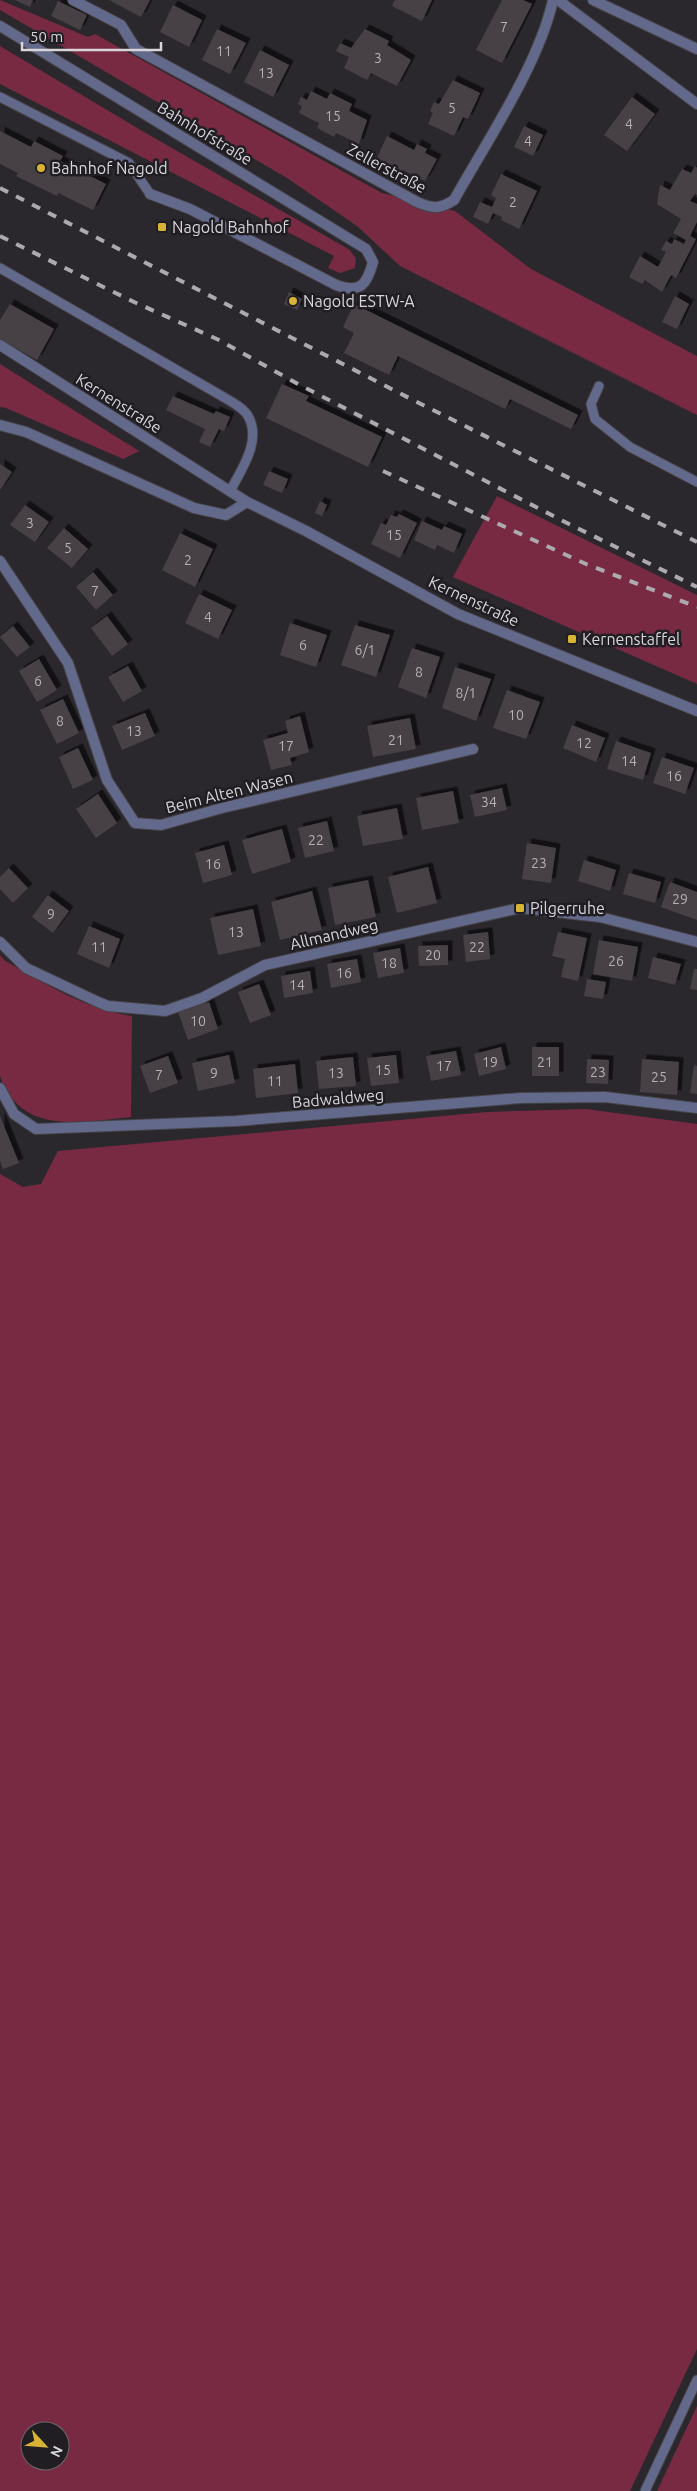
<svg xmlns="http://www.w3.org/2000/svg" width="697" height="2491" viewBox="0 0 697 2491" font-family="Ubuntu,sans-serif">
<defs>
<filter id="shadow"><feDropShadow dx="4.5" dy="-4.5" stdDeviation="0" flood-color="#0009"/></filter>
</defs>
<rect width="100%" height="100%" fill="#2a272d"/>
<g fill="#782a42" fill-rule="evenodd">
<path d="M0,0L88,37L95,34L382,193L455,211L531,269L697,356V415L400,266L357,226L287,178L0,10Z"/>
<path d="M0,46L144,132L350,250L356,259L355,268L340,273L328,268L334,256L0,84Z"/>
<path d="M0,364L139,451L123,459L6,408L0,407Z"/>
<path d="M497,496L697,595V684L453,577Z"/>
<path d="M0,955L4,960C45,984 85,1009 132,1016L131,1117C81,1122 21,1136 0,1076Z"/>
<path d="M586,1109L697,1124V2349L630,2491H0V1174L23,1187L41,1184L58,1151L487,1112ZM30,2431H60V2461H30Z"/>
<path d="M697,2406V2491H657Z"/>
</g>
<g fill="#474045" filter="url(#shadow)">
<path d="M15,0H33L30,7Z"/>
<path d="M109,0H150L141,17Z"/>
<path d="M395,0H432L422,21L392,6Z"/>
<path d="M502,0H523L532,4L502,63L476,50Z"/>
<path d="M58,1L87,15L80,30L51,16Z"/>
<path d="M173,5L202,20L189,47L160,32Z"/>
<path d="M217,29L246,43L230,74L202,60Z"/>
<path d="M365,29L389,41L387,45L411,60L397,86L371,73L367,80L344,68L349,57L336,51L340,43L351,48Z"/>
<path d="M260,50L289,65L273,97L244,82Z"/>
<path d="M453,80L480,93L468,119L463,117L454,136L428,124L433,113L430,111L434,102L439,104Z"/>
<path d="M311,91L327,99L330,93L352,104L349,111L367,120L359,144L336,133L334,137L317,128L319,123L299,113L302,106L298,104L301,97L307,100Z"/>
<path d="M632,97L655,114L627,151L604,135Z"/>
<path d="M524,126L543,135L533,156L514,147Z"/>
<path d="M0,131L31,147L34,141L63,156L60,161L106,184L93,210L58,193L57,196L16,176L18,173L0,164Z"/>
<path d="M387,136L414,150L417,144L427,149L425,153L437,159L425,181L403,170L402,173L376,160Z"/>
<path d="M695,166L697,168V195L695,194L690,201L697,204V222L690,236L696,239L676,278L671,275L662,292L645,280L642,284L629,277L640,256L658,267L666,252L661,250L666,241L672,244L674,239L684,244L686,240L673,233L681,219L657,204L660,185L670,190L682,169L691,173Z"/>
<path d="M501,174L537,191L519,229L501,220L502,217L493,213L488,224L473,217L480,202L492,207L496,198L491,195Z"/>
<path d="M289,292L302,299L297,310L284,304Z"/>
<path d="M675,296L689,304L677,329L662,322Z"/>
<path d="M10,304L54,329L37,360L0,339V320Z"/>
<path d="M354,304L578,415L571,429L510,399L505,409L398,356L389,375L344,353L354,333L343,327Z"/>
<path d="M282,384L309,396L306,401L382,437L368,467L266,418Z"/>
<path d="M173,396L214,414L216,411L230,417L224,431L219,429L210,447L199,442L205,429L166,410Z"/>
<path d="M0,464L12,472L0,490Z"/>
<path d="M269,471L288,479L282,493L263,485Z"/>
<path d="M320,501L327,505L322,516L315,513Z"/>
<path d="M25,505L49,522L35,542L10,525Z"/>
<path d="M399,514L417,523L400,558L371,544L381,523L386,525L391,515L397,517Z"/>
<path d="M422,521L442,530L444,526L462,534L454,553L437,545L435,550L414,540Z"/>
<path d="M64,528L88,549L72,568L47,548Z"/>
<path d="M180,533L213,549L195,587L162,570Z"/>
<path d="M93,572L113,595L96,610L76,587Z"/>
<path d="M199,594L232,610L218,639L185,623Z"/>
<path d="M107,616L128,644L112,656L91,628Z"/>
<path d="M290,623L327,635L316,667L280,655Z"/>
<path d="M355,625L390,635L376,677L341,665Z"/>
<path d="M13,626L30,647L17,657L0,637Z"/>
<path d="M412,648L440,657L426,698L398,687Z"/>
<path d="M39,659L57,690L37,702L19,671Z"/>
<path d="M128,666L142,691L123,702L108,677Z"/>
<path d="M455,667L491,679L476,721L442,708Z"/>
<path d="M507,690L540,702L526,739L493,728Z"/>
<path d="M63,699L79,733L57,744L40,710Z"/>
<path d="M145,713L155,736L122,750L112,726Z"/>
<path d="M300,716L309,752L290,758L292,765L271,770L263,740L288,733L285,721Z"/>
<path d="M410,718L416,749L373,757L367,726Z"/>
<path d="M572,725L605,738L596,762L563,748Z"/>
<path d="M616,741L651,753L643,780L607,769Z"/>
<path d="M78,748L93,780L73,789L59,757Z"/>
<path d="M662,757L694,768L685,794L653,783Z"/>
<path d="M502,788L507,810L475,817L470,795Z"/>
<path d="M453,791L459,823L422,830L416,798Z"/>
<path d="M98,794L117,823L96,838L76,809Z"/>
<path d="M397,808L403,839L363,846L357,816Z"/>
<path d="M327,821L334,851L305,858L298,828Z"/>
<path d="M282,829L291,862L252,874L242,840Z"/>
<path d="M527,843L556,848L551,883L522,879Z"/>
<path d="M224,845L232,875L203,883L195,853Z"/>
<path d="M584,860L616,870L610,891L578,881Z"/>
<path d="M428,867L437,903L397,913L388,877Z"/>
<path d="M9,868L28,888L13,903L0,889V877Z"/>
<path d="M629,873L661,882L655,903L623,894Z"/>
<path d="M368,880L376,917L335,925L328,888Z"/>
<path d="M670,882L697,892V920L661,907Z"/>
<path d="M312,891L322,930L280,940L271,902Z"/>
<path d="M48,895L69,911L53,933L32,917Z"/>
<path d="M253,909L261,946L218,955L210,918Z"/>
<path d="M89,926L120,939L109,968L77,954Z"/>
<path d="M488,932L490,959L466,962L463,935Z"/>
<path d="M558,932L587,938L578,981L561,977L565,959L552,956Z"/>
<path d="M599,940L638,947L632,981L593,974Z"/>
<path d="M448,945V965L419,966L418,946Z"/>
<path d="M400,948L404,973L378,978L373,953Z"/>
<path d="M653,957L681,964L675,985L648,978Z"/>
<path d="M357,959L361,982L331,988L327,964Z"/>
<path d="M694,969H697V990L690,989Z"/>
<path d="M310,971L313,993L284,998L281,976Z"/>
<path d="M587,979L606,982L603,999L584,996Z"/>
<path d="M259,984L271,1015L250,1023L238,992Z"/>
<path d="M209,1002L218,1029L188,1040L178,1012Z"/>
<path d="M501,1047L506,1069L479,1076L474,1054Z"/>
<rect x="532" y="1047" width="27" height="29"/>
<path d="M456,1051L461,1075L431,1081L426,1056Z"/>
<path d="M229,1055L235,1083L198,1091L192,1063Z"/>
<path d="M396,1055L399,1083L371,1086L367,1058Z"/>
<path d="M168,1056L178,1083L150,1093L140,1066Z"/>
<path d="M353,1057L356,1086L319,1089L316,1061Z"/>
<path d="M587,1059L609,1060L608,1084L586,1083Z"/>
<path d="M642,1059L679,1062L677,1095L640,1092Z"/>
<path d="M295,1064L298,1093L256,1098L253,1069Z"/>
<path d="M694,1065L697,1066V1094L690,1093Z"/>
<path d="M0,1116L19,1163L3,1169L0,1161Z"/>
</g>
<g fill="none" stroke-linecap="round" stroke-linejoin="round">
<defs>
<g id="lane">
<path d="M0,97L129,163L150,194"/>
<path d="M0,268L220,395C228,400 243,407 248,416C262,440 242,469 230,491"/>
<path d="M599,386L591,404L595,419L630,447L697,482"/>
<path d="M645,2491L697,2380"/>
</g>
<g id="street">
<path d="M73,0L121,25L136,49L417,202C433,209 440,209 454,200C487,141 539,64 553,0"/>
<path d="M558,0L697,104"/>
<path d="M593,0L697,49"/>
<path d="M0,26L366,249L373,262C367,284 361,294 336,285L190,209L150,194"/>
<path d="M0,345L247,502L306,531L458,614L697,711"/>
<path d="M0,425L26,432L194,508L226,515L247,502"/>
<path d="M0,561L68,663L107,780L135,823L161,825L222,808L473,749"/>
<path d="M0,942L26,968L98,1002L108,1006L165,1011L202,998L265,965L520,908L600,917L697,942"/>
<path d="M0,1088L14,1114L36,1129L236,1121L521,1098L605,1097L697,1108"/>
</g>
</defs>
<use href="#lane" stroke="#464349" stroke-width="11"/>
<use href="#street" stroke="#464349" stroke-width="12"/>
<use href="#lane" stroke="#63698a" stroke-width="9"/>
<use href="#street" stroke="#63698a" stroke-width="10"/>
<g stroke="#acaaaf" stroke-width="4" stroke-dasharray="9 9" stroke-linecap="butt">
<path d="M0,188L411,399L697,542"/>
<path d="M0,236L134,302L219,340L298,384L565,522L697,587"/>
<path d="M383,471L586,564L697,607"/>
</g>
</g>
<g fill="#d8b434" stroke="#201d23" stroke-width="2">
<circle cx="41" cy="168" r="5"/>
<rect x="157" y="222" width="10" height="10" rx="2.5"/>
<circle cx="293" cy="301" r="5"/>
<rect x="567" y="634" width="10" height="10" rx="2.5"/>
<rect x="515" y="903" width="10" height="10" rx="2.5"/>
</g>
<g text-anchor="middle" stroke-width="5" stroke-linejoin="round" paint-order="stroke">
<g font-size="14" fill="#b4b0b5">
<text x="504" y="32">7</text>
<text x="224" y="56">11</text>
<text x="378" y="63">3</text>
<text x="266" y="78">13</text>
<text x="452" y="113">5</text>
<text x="333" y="121">15</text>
<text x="629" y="129">4</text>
<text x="528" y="146">4</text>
<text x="513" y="207">2</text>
<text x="30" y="528">3</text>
<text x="394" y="540">15</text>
<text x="68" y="553">5</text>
<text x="188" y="565">2</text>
<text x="95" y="596">7</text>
<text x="208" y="622">4</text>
<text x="303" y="650">6</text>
<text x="365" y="655">6/1</text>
<text x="419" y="677">8</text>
<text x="38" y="686">6</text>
<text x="466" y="698">8/1</text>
<text x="516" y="720">10</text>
<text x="60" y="726">8</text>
<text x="134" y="736">13</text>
<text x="396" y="745">21</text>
<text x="584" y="748">12</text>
<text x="286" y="751">17</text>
<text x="629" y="766">14</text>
<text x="674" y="781">16</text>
<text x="489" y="807">34</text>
<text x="316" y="845">22</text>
<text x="539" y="868">23</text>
<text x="213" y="869">16</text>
<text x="680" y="904">29</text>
<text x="51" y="919">9</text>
<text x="236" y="937">13</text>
<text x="99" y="952">11</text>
<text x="477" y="952">22</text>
<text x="433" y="960">20</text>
<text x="616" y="966">26</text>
<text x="389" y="968">18</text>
<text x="344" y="978">16</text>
<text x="297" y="990">14</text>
<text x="198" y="1026">10</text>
<text x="490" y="1067">19</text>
<text x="545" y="1067">21</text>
<text x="444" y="1071">17</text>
<text x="383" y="1075">15</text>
<text x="598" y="1077">23</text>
<text x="214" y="1078">9</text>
<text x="336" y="1078">13</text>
<text x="159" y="1080">7</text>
<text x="659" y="1082">25</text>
<text x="275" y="1086">11</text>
</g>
<g font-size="16" fill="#d8d6da" stroke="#201d23">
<text transform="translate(205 133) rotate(31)" y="6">Bahnhofstraße</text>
<text transform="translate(387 168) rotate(28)" y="6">Zellerstraße</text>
<text transform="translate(119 403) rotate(32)" y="6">Kernenstraße</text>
<text transform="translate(474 601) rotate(25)" y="6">Kernenstraße</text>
<text transform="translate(229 792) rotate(-14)" y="6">Beim Alten Wasen</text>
<text transform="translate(334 934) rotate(-13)" y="6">Allmandweg</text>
<text transform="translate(338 1098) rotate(-5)" y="6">Badwaldweg</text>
</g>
<g font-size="16" fill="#d8d6da" stroke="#201d23" text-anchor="start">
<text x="51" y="174">Bahnhof Nagold</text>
<text x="172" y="233">Nagold Bahnhof</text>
<text x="303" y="307">Nagold ESTW-A</text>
<text x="582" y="645">Kernenstaffel</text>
<text x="530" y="914">Pilgerruhe</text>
</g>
</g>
<g transform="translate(45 2446) rotate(116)"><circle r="24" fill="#201d23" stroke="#6a676c"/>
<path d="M0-4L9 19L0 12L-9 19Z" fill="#d8b434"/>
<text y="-8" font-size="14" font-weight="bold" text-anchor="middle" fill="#d8d6da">N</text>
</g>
<path d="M22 42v8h139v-8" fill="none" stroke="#d8d6da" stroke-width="2.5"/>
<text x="30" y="42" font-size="15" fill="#d8d6da" stroke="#201d23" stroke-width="4" paint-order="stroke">50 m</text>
</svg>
